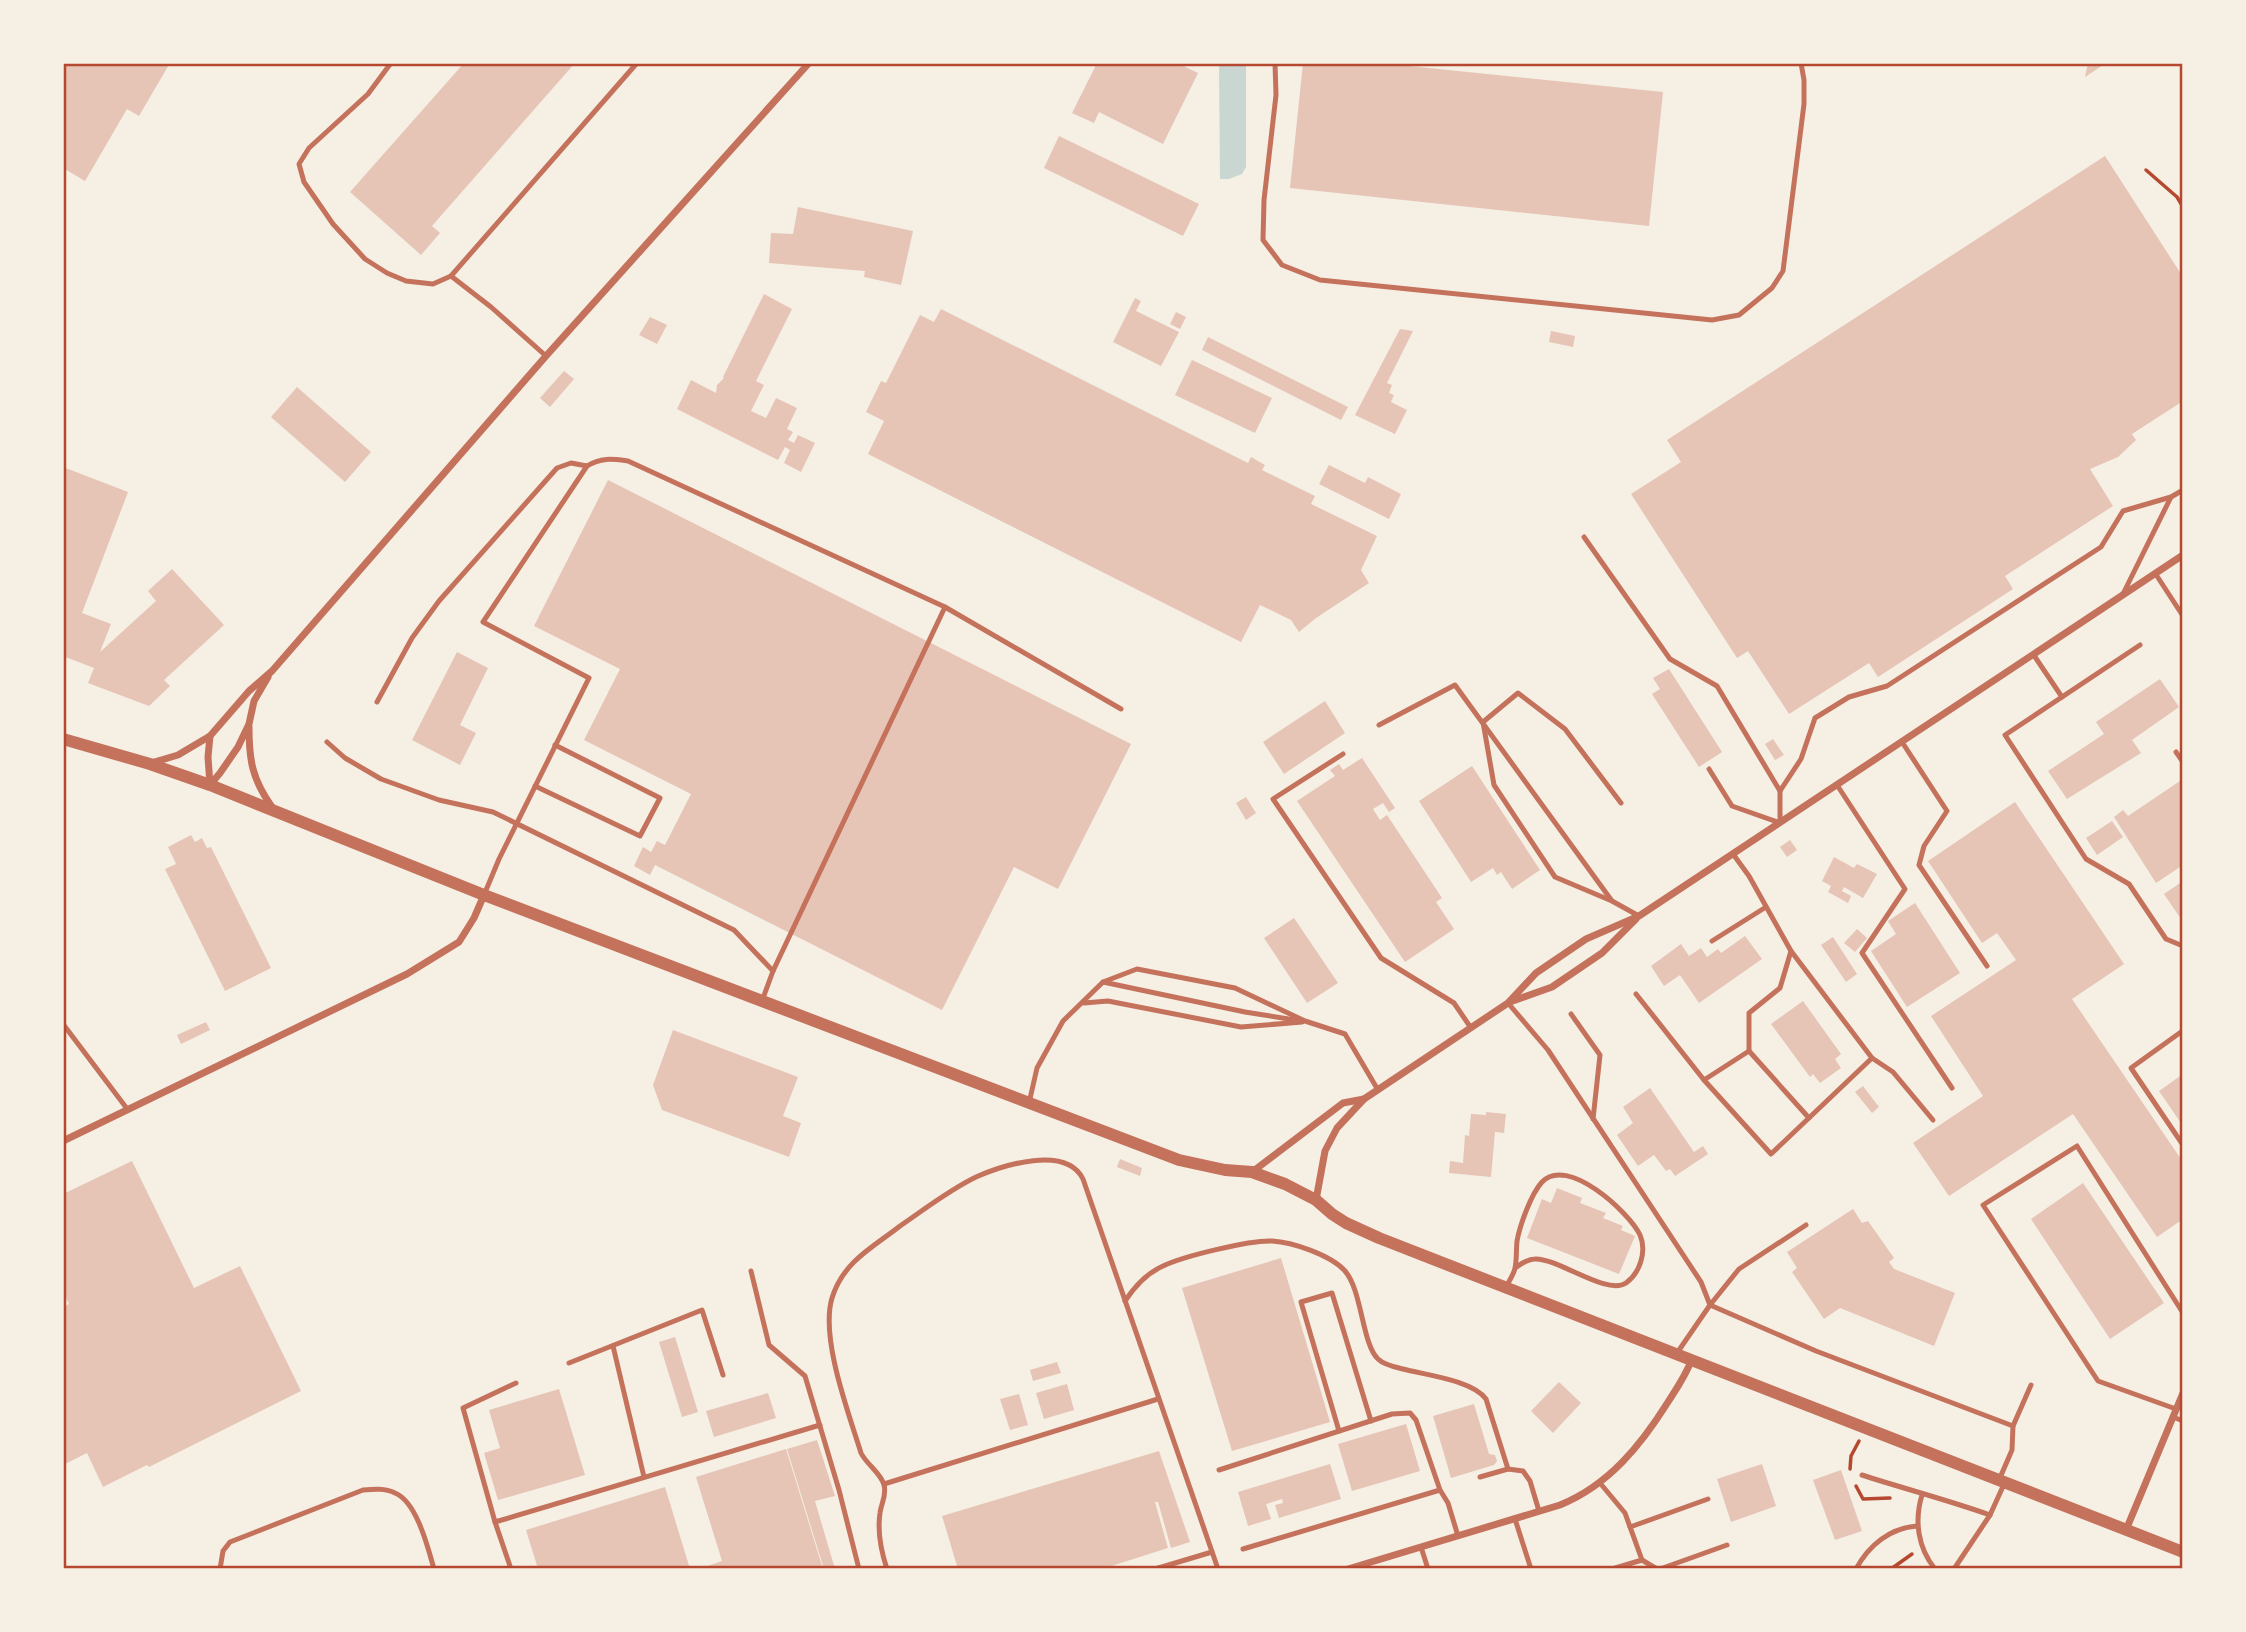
<svg xmlns="http://www.w3.org/2000/svg" width="2246" height="1632" viewBox="0 0 2246 1632" font-family="'Golos Text',sans-serif">
<rect width="100%" height="100%" fill="#f6efe4"/>
<path fill="#c9d6d2" d="M1219,63H1246V167L1242,174L1229,179H1220Z"/>
<g fill="#e6c5b7">
<path d="M63,63H170L139,116L127,109L85,181L63,168Z"/>
<path d="M464,63H575L432,226L440,233L421,255L350,192Z"/>
<path d="M1097,63H1177L1198,73L1163,144L1099,112L1094,123L1072,113Z"/>
<path d="M1303,63H1380L1663,92L1649,226L1290,188Z"/>
<path d="M2088,63H2106L2085,77Z"/>
<path d="M1059,136L1199,204L1183,236L1044,168Z"/>
<path d="M2105,156L2183,277V401L2132,434L2136,440L2118,457L2090,469L2113,506L2005,576L2013,589L1878,677L1869,663L1789,714L1748,651L1737,658L1631,494L1681,462L1667,440Z"/>
<path d="M798,207L913,231L901,285L864,277L865,271L769,263L771,233L793,234Z"/>
<path d="M764,294L792,309L756,381L764,385L751,411L766,418L776,398L797,408L787,429L793,432L788,440L794,443L798,435L815,443L801,472L784,463L790,450L785,447L778,460L677,409L691,380L716,393L717,385L724,378L723,377Z"/>
<path d="M1135,298L1141,301L1136,311L1179,332L1161,366L1113,342Z"/>
<path d="M941,309L1248,463L1251,457L1265,465L1262,470L1315,496L1311,504L1377,536L1361,570L1369,583L1316,618L1299,632L1291,620L1260,605L1241,642L868,454L884,421L866,412L881,381L886,383L920,315L934,322Z"/>
<path d="M1176,312L1186,317L1180,329L1170,324Z"/>
<path d="M650,317L667,325L657,344L639,335Z"/>
<path d="M1400,329L1413,331L1387,383L1392,385L1389,393L1394,395L1391,402L1407,410L1395,434L1355,415Z"/>
<path d="M1551,331L1575,336L1573,347L1549,342Z"/>
<path d="M1208,337L1348,407L1341,420L1202,350Z"/>
<path d="M1192,360L1272,398L1255,433L1175,395Z"/>
<path d="M564,371L574,379L550,407L540,398Z"/>
<path d="M297,387L371,452L345,482L271,417Z"/>
<path d="M1329,465L1365,483L1368,477L1401,494L1389,519L1319,484Z"/>
<path d="M63,467L128,492L82,613L111,624L100,652L156,601L148,591L172,569L224,625L164,680L170,686L149,706L88,683L94,668L63,656Z"/>
<path d="M608,480L1131,744L1058,889L1014,867L942,1010L655,865L650,875L634,866L643,847L651,852L657,841L665,845L691,794L584,740L620,669L534,626Z"/>
<path d="M457,652L488,668L460,725L476,733L460,765L412,740Z"/>
<path d="M1669,669L1722,752L1699,767L1652,694L1660,689L1653,678Z"/>
<path d="M2160,679L2179,707L2132,740L2141,753L2067,799L2048,771L2104,734L2096,722Z"/>
<path d="M1325,701L1345,733L1284,774L1263,742Z"/>
<path d="M1773,739L1784,755L1775,760L1765,744Z"/>
<path d="M1362,758L1395,808L1389,812L1383,803L1373,809L1380,820L1387,815L1442,898L1436,902L1454,929L1405,962L1297,801L1335,776L1330,770L1339,764L1343,770Z"/>
<path d="M1472,766L1540,870L1512,889L1501,872L1497,875L1493,868L1471,882L1419,801Z"/>
<path d="M2180,781L2183,786V865L2156,883L2114,817L2123,810L2128,816Z"/>
<path d="M1246,797L1256,813L1246,820L1236,803Z"/>
<path d="M2015,802L2124,964L2072,999L2183,1162V1219L2157,1237L2073,1114L1949,1196L1913,1143L1983,1096L1931,1016L2016,960L1997,933L1982,943L1928,861Z"/>
<path d="M2112,821L2123,837L2097,855L2086,838Z"/>
<path d="M191,835L195,842L202,838L207,848L211,847L271,968L225,991L165,869L176,864L168,847Z"/>
<path d="M1790,840L1797,850L1787,857L1780,847Z"/>
<path d="M1834,857L1854,868L1857,864L1877,874L1863,898L1844,887L1842,891L1851,896L1848,903L1828,892L1831,886L1822,881Z"/>
<path d="M2183,881V922L2164,894Z"/>
<path d="M1915,903L1960,973L1907,1007L1871,951L1896,934L1888,921Z"/>
<path d="M1294,918L1338,983L1307,1003L1264,938Z"/>
<path d="M1857,929L1867,938L1855,952L1844,943Z"/>
<path d="M1745,936L1762,959L1699,1003L1680,975L1664,986L1651,966L1681,944L1689,956L1701,948L1707,957L1718,949L1721,953Z"/>
<path d="M1833,937L1857,974L1846,982L1821,945Z"/>
<path d="M1803,1001L1841,1054L1835,1059L1841,1068L1820,1083L1813,1074L1810,1077L1771,1024Z"/>
<path d="M206,1022L210,1030L181,1044L177,1035Z"/>
<path d="M673,1030L798,1077L783,1116L801,1123L789,1157L662,1110L653,1085Z"/>
<path d="M2183,1074V1126L2159,1091Z"/>
<path d="M1863,1086L1879,1107L1872,1113L1855,1092Z"/>
<path d="M1650,1088L1694,1152L1703,1146L1708,1154L1675,1176L1670,1169L1666,1171L1654,1155L1638,1166L1617,1135L1633,1123L1623,1107Z"/>
<path d="M1486,1112L1506,1114L1504,1133L1495,1132L1491,1177L1449,1173L1450,1161L1463,1163L1465,1135L1469,1136L1471,1114L1486,1115Z"/>
<path d="M1120,1159L1142,1168L1140,1176L1117,1167Z"/>
<path d="M132,1161L194,1288L240,1266L301,1391L149,1467L147,1465L103,1487L87,1453L63,1465V1307L69,1304L63,1292V1194Z"/>
<path d="M2083,1183L2164,1303L2110,1339L2031,1219Z"/>
<path d="M1557,1188L1582,1198L1580,1203L1606,1213L1603,1218L1623,1226L1621,1230L1635,1236L1619,1274L1527,1238L1542,1199L1551,1203Z"/>
<path d="M1853,1209L1862,1223L1868,1221L1894,1258L1889,1262L1894,1269L1955,1293L1934,1346L1840,1308L1824,1319L1792,1272L1797,1268L1787,1252Z"/>
<path d="M1281,1258L1330,1422L1232,1451L1182,1288Z"/>
<path d="M675,1337L698,1412L682,1417L659,1342Z"/>
<path d="M1057,1362L1061,1373L1033,1381L1030,1370Z"/>
<path d="M1559,1382L1581,1403L1553,1433L1531,1411Z"/>
<path d="M1067,1384L1074,1410L1044,1419L1036,1393Z"/>
<path d="M559,1389L585,1475L498,1500L484,1453L500,1448L489,1410Z"/>
<path d="M768,1393L776,1418L714,1437L706,1411Z"/>
<path d="M1019,1394L1028,1425L1010,1430L1000,1399Z"/>
<path d="M1474,1404L1489,1454L1495,1455L1497,1461L1494,1465L1451,1478L1433,1416Z"/>
<path d="M1406,1424L1420,1471L1352,1491L1338,1444Z"/>
<path d="M817,1440L835,1496L815,1501L835,1569H824L787,1449Z"/>
<path d="M786,1449L823,1569H699L722,1561L696,1477Z"/>
<path d="M1159,1451L1190,1542L1171,1548L1158,1502H1155L1168,1548L1102,1569H958L942,1516Z"/>
<path d="M1330,1464L1341,1499L1279,1518L1275,1505L1283,1503L1282,1499L1266,1504L1271,1519L1248,1526L1238,1492Z"/>
<path d="M1762,1464L1776,1506L1731,1522L1717,1479Z"/>
<path d="M1841,1470L1862,1531L1835,1540L1813,1480Z"/>
<path d="M665,1487L690,1569H538L526,1530Z"/>
</g>
<g fill="none" stroke-linecap="round" stroke-linejoin="round">
<g stroke="#b5482f" stroke-width="3.5">
<path d="M2146,170L2177,197L2183,207"/>
<path d="M1850,1469L1851,1456L1859,1441"/>
<path d="M1856,1486L1863,1499L1890,1498"/>
<path d="M1891,1569L1912,1554"/>
</g>
<g stroke="#c5725c" stroke-width="5">
<path d="M391,63L368,94L309,148L299,164L304,182L333,224L365,259L387,273L406,281L433,284L451,276L637,63"/>
<path d="M1275,63L1276,95L1264,200L1263,240L1282,265L1320,280L1712,320L1739,315L1772,288L1783,271L1804,104V80L1801,63"/>
<path d="M451,276L491,307L546,356"/>
<path d="M1584,537L1670,659L1717,686L1780,791V823L1732,806L1709,769"/>
<path d="M2155,573L2183,616"/>
<path d="M2123,594L2171,497"/>
<path d="M945,607L1121,709"/>
<path d="M2140,645L2005,735L2086,859L2129,884L2166,939L2183,946"/>
<path d="M2033,654L2062,697"/>
<path d="M377,702L412,638L439,601L557,468L571,463L587,466"/>
<path d="M1379,725L1455,685L1612,901L1639,916"/>
<path d="M327,742L345,758L381,779L439,800L493,812L734,930L773,971"/>
<path d="M1902,742L1947,811L1924,846L1919,865L1987,966"/>
<path d="M2176,752L2183,762"/>
<path d="M1343,754L1273,799L1381,958L1454,1003L1471,1028"/>
<path d="M1837,785L1905,889L1862,953L1952,1088"/>
<path d="M535,786L640,836L660,798L555,745"/>
<path d="M1780,791L1801,759L1815,718L1849,697L1887,686L2101,547L2123,511L2171,497L2183,490"/>
<path d="M484,895L499,859L589,678L483,622L587,466C601,457 613,459 628,461L945,607L773,971L762,1001"/>
<path d="M1612,901L1555,877L1494,785L1483,722L1518,693L1565,729L1621,803"/>
<path d="M1712,941L1766,907"/>
<path d="M1103,982L1245,1012L1295,1020"/>
<path d="M1636,994L1704,1080L1749,1051V1013L1780,988L1791,951L1749,876L1733,854"/>
<path d="M1084,1003L1108,1001L1241,1027L1302,1022"/>
<path d="M1508,1003L1548,1050L1701,1282L1710,1305L1739,1269L1806,1225"/>
<path d="M1571,1014L1600,1055L1593,1119"/>
<path d="M63,1024L128,1110"/>
<path d="M2183,1035L2181,1032L2131,1068L2183,1145"/>
<path d="M1749,1051L1809,1118"/>
<path d="M1872,1058L1893,1072L1933,1120"/>
<path d="M1704,1080L1771,1154L1872,1058L1791,951"/>
<path d="M1029,1103L1037,1068L1063,1021L1103,982L1137,969L1235,988L1305,1021L1345,1034L1378,1090"/>
<path d="M751,1271L769,1345L805,1376L839,1490L859,1569"/>
<path d="M1506,1287C1509,1281 1514,1274 1515,1268C1517,1259 1516,1250 1517,1241C1520,1225 1531,1194 1542,1182C1567,1155 1629,1212 1640,1235C1647,1251 1640,1273 1626,1283C1607,1296 1558,1258 1535,1259C1527,1259 1521,1264 1515,1268"/>
<path d="M1125,1301C1135,1286 1147,1273 1163,1266C1184,1256 1250,1240 1272,1241C1292,1242 1331,1255 1345,1271C1362,1290 1362,1344 1378,1359C1384,1365 1395,1367 1403,1369C1425,1375 1472,1380 1486,1399L1508,1469"/>
<path d="M613,1346L644,1477"/>
<path d="M1677,1353L1710,1305L1816,1351L2013,1426"/>
<path d="M569,1363L702,1310L723,1375"/>
<path d="M516,1383L463,1408L495,1522L820,1425"/>
<path d="M2176,1409L2098,1381L1983,1205L2077,1146L2183,1313"/>
<path d="M2173,1417L2183,1421"/>
<path d="M1339,1431L1301,1302L1332,1293L1371,1421"/>
<path d="M1219,1470L1392,1414L1410,1413L1416,1420L1440,1490"/>
<path d="M1862,1475C1905,1489 1948,1500 1990,1515L2005,1482"/>
<path d="M1480,1477L1508,1469L1523,1471L1530,1481L1539,1511"/>
<path d="M1999,1480L2012,1450L2013,1426L2031,1385"/>
<path d="M1600,1483L1625,1513L1642,1560L1612,1569"/>
<path d="M884,1484L1158,1399"/>
<path d="M1922,1495C1914,1521 1918,1548 1935,1569"/>
<path d="M1515,1519L1531,1569"/>
<path d="M495,1522L511,1569"/>
<path d="M1630,1527L1708,1499"/>
<path d="M1421,1547L1428,1569"/>
<path d="M1243,1549L1440,1490L1448,1503L1458,1536"/>
<path d="M1642,1560L1657,1569"/>
<path d="M220,1569L223,1551L230,1542L363,1490C374,1489 385,1488 395,1493C417,1502 428,1548 434,1569"/>
<path d="M887,1569C881,1551 877,1533 880,1513C881,1504 887,1495 884,1485C881,1473 867,1465 861,1453C849,1414 820,1338 832,1298C836,1285 844,1272 854,1262C868,1248 885,1238 900,1226C925,1209 949,1190 976,1177C1003,1165 1066,1145 1083,1179L1218,1569"/>
<path d="M1155,1569L1212,1552"/>
<path d="M1660,1569L1727,1545"/>
<path d="M1856,1569C1869,1545 1890,1528 1917,1526"/>
<path d="M1954,1569L1990,1515"/>
</g>
<g stroke="#c5725c" stroke-width="7">
<path d="M249,727C249,760 252,779 272,807"/>
<path d="M151,763L178,755L210,736"/>
<path d="M210,785L208,757L210,736L249,691L272,671L546,356L809,63"/>
<path d="M210,785L220,773L238,747L249,724L254,701L268,677"/>
<path d="M1510,1002L1552,987L1602,953L1636,919"/>
<path d="M63,1141L407,974L459,942L474,918L484,895"/>
<path d="M1252,1172L1343,1103L1364,1099"/>
<path d="M1316,1200L1325,1151L1337,1128L1364,1099L1508,1003L1536,973L1586,939L1639,916L2183,555"/>
<path d="M2126,1530L2183,1393"/>
<path d="M1348,1569L1560,1505C1609,1485 1641,1445 1668,1402C1677,1388 1686,1375 1692,1359"/>
</g>
<path stroke="#c5725c" stroke-width="12" d="M63,739L150,764L210,785L484,895L1179,1160L1225,1170L1252,1172L1285,1184L1316,1200L1332,1214L1346,1223L1379,1238L2183,1552"/>
</g>
<rect width="2246" height="1632" fill="none" stroke="#f6efe4" stroke-width="130"/>
<rect x="65" y="65" width="2116" height="1502" fill="none" stroke="#b5482f" stroke-width="2.5"/>
</svg>
